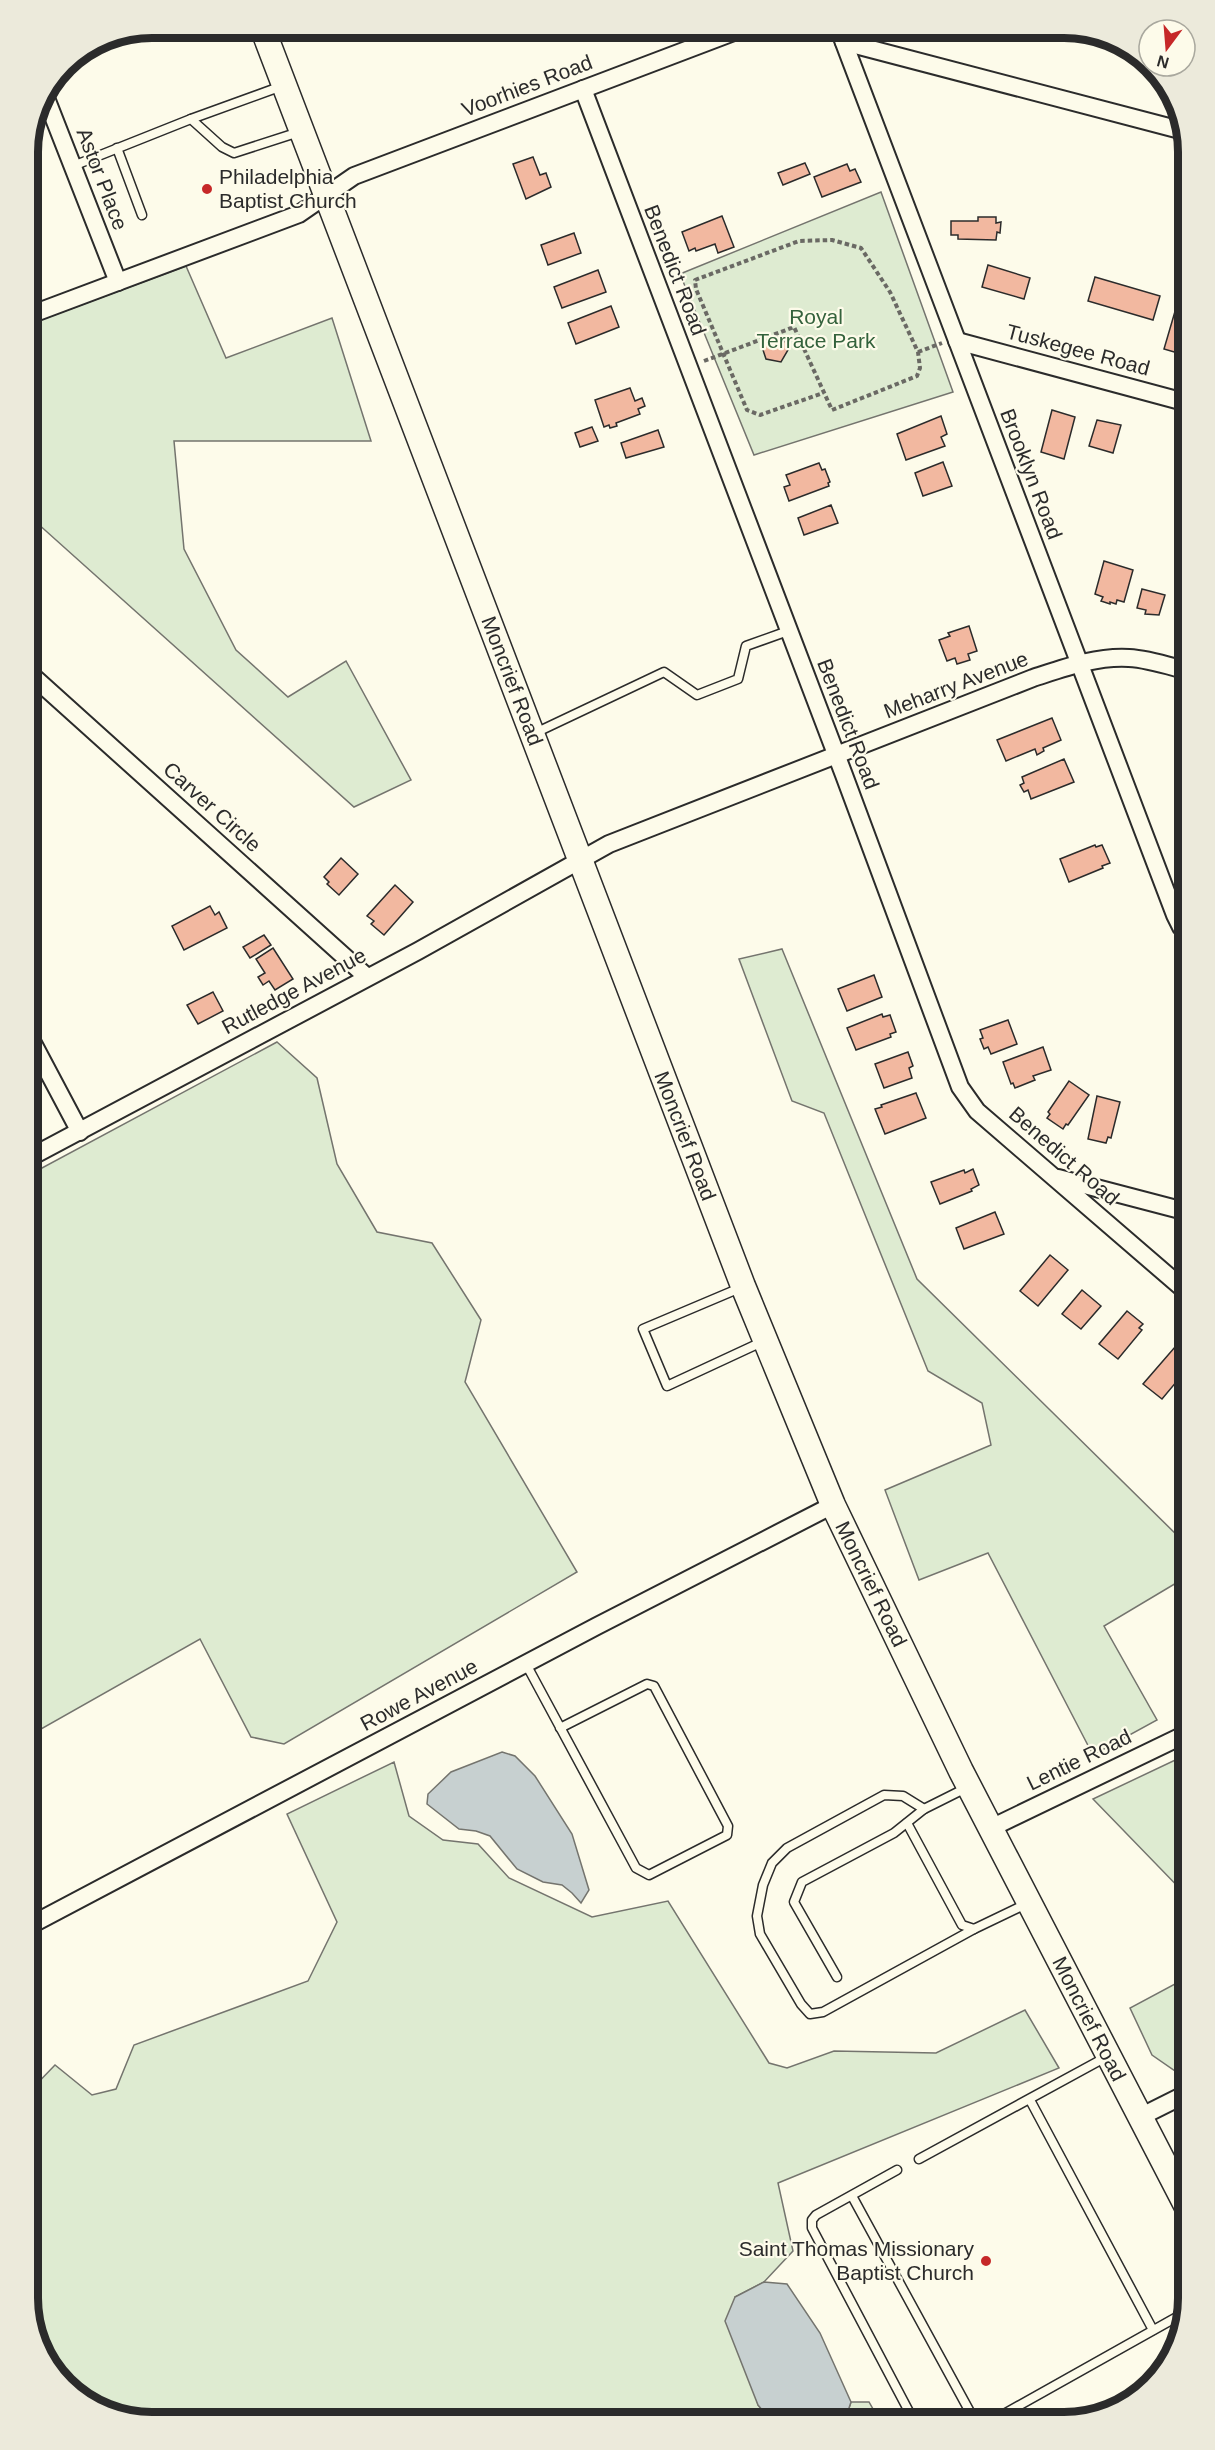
<svg xmlns="http://www.w3.org/2000/svg" width="1215" height="2450" viewBox="0 0 1215 2450" font-family="Helvetica,sans-serif">
<rect width="100%" height="100%" fill="#fdfbea"/>
<g fill="#deebd1" stroke="#74746e" stroke-width="1.5">
<path d="M881,192L953,392L754,455L680,274Z"/>
<path d="M186,266L226,358L332,318L371,441H174L184,549L236,650L288,697L346,661L411,780L354,807L27,514V325Z"/>
<path d="M782,949L917,1279L1188,1546V1576L1104,1626L1157,1720L1093,1755L988,1553L919,1580L885,1490L991,1445L982,1403L928,1371L824,1113L792,1101L739,959Z"/>
<path d="M277,1042L317,1078L337,1164L377,1232L432,1243L481,1320L465,1382L577,1572L284,1744L251,1737L200,1639L27,1737V1176Z"/>
<path d="M1188,1754V1897L1093,1799Z"/>
<path d="M394,1762L409,1816L443,1840L478,1844L509,1878L592,1917L668,1901L769,2063L787,2068L834,2051L936,2053L1025,2010L1059,2068L778,2183L793,2251L764,2282L735,2297L758,2405L773,2423H144L76,2397L36,2346L27,2299V2094L55,2065L92,2095L116,2089L134,2045L308,1981L337,1922L287,1814Z"/>
<path d="M1188,1977V2071L1181,2075L1152,2055L1130,2008Z"/>
<path d="M851,2402H869L881,2423H844Z"/>
</g>
<g fill="#c7d0d0" stroke="#74746e" stroke-width="1.5">
<path d="M502,1752L515,1756L535,1776L572,1834L589,1890L581,1903L572,1893L562,1885L543,1882L517,1869L490,1836L476,1831L459,1829L427,1804L428,1794L451,1772Z"/>
<path d="M764,2282L787,2284L820,2333L851,2402L844,2423H773L758,2405L725,2321L735,2297Z"/>
</g>
<g fill="#f2b8a0" stroke="#2b2b2b" stroke-width="1.5">
<path d="M533,157L540,175L546,173L551,187L526,199L513,164Z"/>
<path d="M805,163L810,174L783,185L778,173Z"/>
<path d="M847,164L850,171L855,169L861,182L822,197L814,177Z"/>
<path d="M722,216L734,247L718,253L715,244L696,251L695,248L689,251L682,232Z"/>
<path d="M978,217H996V223L1001,222L1000,233L997,232L996,240L958,239V235H951V221H978Z"/>
<path d="M574,233L581,253L548,265L541,245Z"/>
<path d="M988,265L1030,278L1024,299L982,287Z"/>
<path d="M598,270L606,292L562,308L554,287Z"/>
<path d="M1095,277L1160,296L1153,320L1088,301Z"/>
<path d="M611,306L619,327L576,344L568,323Z"/>
<path d="M1176,308L1188,312V356L1164,349Z"/>
<path d="M770,336L784,338L788,350L781,362L766,359L762,347Z"/>
<path d="M630,388L635,401L642,398L645,406L638,409L640,414L616,423L617,426L610,428L609,425L604,427L595,400Z"/>
<path d="M1052,410L1075,417L1064,459L1041,452Z"/>
<path d="M941,416L947,434L941,437L945,446L906,460L897,434Z"/>
<path d="M1097,420L1121,425L1113,453L1089,446Z"/>
<path d="M592,427L598,441L580,447L575,433Z"/>
<path d="M658,430L664,447L626,458L621,443Z"/>
<path d="M943,462L952,486L923,496L915,473Z"/>
<path d="M819,463L822,470L825,469L830,482L828,483L829,486L789,501L784,487L790,485L786,475Z"/>
<path d="M831,505L838,523L804,535L798,518Z"/>
<path d="M1104,561L1133,570L1124,602L1117,600L1116,604L1110,602V604L1101,601L1103,597L1095,594Z"/>
<path d="M1188,569V593L1182,591Z"/>
<path d="M1142,589L1165,595L1159,615L1145,614L1146,610L1137,608Z"/>
<path d="M969,626L977,651L968,654L970,660L957,664L955,658L947,661L939,640L950,636L948,633Z"/>
<path d="M1052,718L1061,740L1043,748L1044,751L1037,755L1035,749L1006,761L997,740Z"/>
<path d="M1064,759L1074,782L1031,799L1028,790L1024,792L1020,785L1024,783L1022,777Z"/>
<path d="M1095,845L1096,847L1102,845L1110,863L1102,866L1103,868L1069,882L1060,859Z"/>
<path d="M341,858L358,874L339,895L327,884L329,882L324,877Z"/>
<path d="M395,885L413,902L384,935L371,924L374,921L367,916Z"/>
<path d="M210,906L215,915L219,912L227,928L184,950L172,926Z"/>
<path d="M264,935L271,945L250,958L243,947Z"/>
<path d="M273,948L293,979L275,990L269,981L263,985L258,977L265,973L256,959Z"/>
<path d="M874,975L882,997L847,1011L838,989Z"/>
<path d="M213,992L223,1011L198,1024L187,1005Z"/>
<path d="M882,1014L883,1017L890,1015L896,1032L890,1034L891,1037L856,1050L847,1028Z"/>
<path d="M1008,1020L1017,1044L991,1054L988,1047L984,1049L980,1039L983,1038L980,1030Z"/>
<path d="M1043,1047L1051,1070L1033,1076L1035,1080L1015,1088L1013,1083L1011,1084L1003,1062Z"/>
<path d="M908,1052L913,1066L909,1068L912,1078L884,1088L875,1064Z"/>
<path d="M1069,1081L1089,1095L1068,1125L1066,1124L1063,1129L1047,1118L1050,1114L1048,1112Z"/>
<path d="M916,1093L926,1118L885,1134L875,1109L882,1107L881,1105Z"/>
<path d="M1097,1096L1120,1102L1111,1138L1108,1137L1106,1143L1088,1139Z"/>
<path d="M1188,1113V1159L1177,1156Z"/>
<path d="M973,1169L979,1185L971,1189L972,1191L940,1204L931,1182L964,1170L965,1173Z"/>
<path d="M995,1212L1004,1234L964,1249L956,1228Z"/>
<path d="M1050,1255L1068,1270L1038,1306L1020,1291Z"/>
<path d="M1082,1290L1101,1306L1081,1329L1062,1314Z"/>
<path d="M1127,1311L1143,1324L1139,1328L1142,1330L1118,1359L1099,1344Z"/>
<path d="M1175,1347L1188,1358V1375L1180,1384L1177,1381L1162,1399L1143,1384Z"/>
</g>
<g fill="none" stroke-linecap="round" stroke-linejoin="round">
<defs>
<g id="service">
<path d="M191,119L282,86"/>
<path d="M117,148L142,215"/>
<path d="M73,166L191,119L222,147L234,153L299,132"/>
<path d="M533,734L664,672L697,695L738,679L746,646L788,631"/>
<path d="M740,1288L643,1329L667,1386L764,1341"/>
<path d="M526,1664C562,1732 599,1800 636,1868L649,1875L727,1835L728,1826L654,1686L647,1684L560,1728"/>
<path d="M924,1809L903,1796L884,1795L787,1848L772,1863L763,1885L757,1916L760,1934L801,2004L810,2014L823,2012L974,1929"/>
<path d="M907,1823L962,1925L974,1929L1028,1903"/>
<path d="M837,1977L794,1902L802,1882L894,1833L924,1809L966,1788"/>
<path d="M1030,2100L1153,2330"/>
<path d="M919,2159L1108,2056"/>
<path d="M897,2170L816,2215L812,2220V2228L915,2423"/>
<path d="M852,2196L976,2423"/>
<path d="M988,2423L1184,2313"/>
</g>
<g id="minor">
<path d="M838,27L1175,915L1181,927L1188,934"/>
<path d="M844,42L1184,131"/>
<path d="M583,89L844,775L960,1087L977,1111L1188,1293"/>
<path d="M44,93L118,282"/>
<path d="M27,316L299,214L354,176L747,27"/>
<path d="M957,341L1188,403"/>
<path d="M27,671L367,977"/>
<path d="M27,1032L80,1132"/>
<path d="M27,1159L418,951L609,844L1033,678C1064,668 1096,656 1129,658C1149,659 1169,666 1188,671"/>
<path d="M1058,1178L1188,1212"/>
<path d="M991,1828L1188,1733"/>
<path d="M27,1927L597,1626L833,1505"/>
<path d="M1140,2117L1188,2093"/>
</g>
<path id="secondary" d="M262,27L743,1286L833,1505L961,1771L1188,2209"/>
</defs>
<use href="#service" stroke="#2b2b2b" stroke-width="11"/>
<use href="#minor" stroke="#2b2b2b" stroke-width="20"/>
<use href="#secondary" stroke="#2b2b2b" stroke-width="27"/>
<g stroke="#6a6964" stroke-width="4" stroke-dasharray="4.5 3" stroke-linecap="butt">
<path d="M918,352L942,343"/>
<path d="M704,361L794,327L832,410L917,376L920,368L918,352L890,292L861,248L832,240L799,241L695,280L696,289L747,410L760,415L823,393"/>
</g>
<use href="#service" stroke="#fdfbea" stroke-width="8"/>
<use href="#minor" stroke="#fdfbea" stroke-width="16"/>
<use href="#secondary" stroke="#fdfbea" stroke-width="24"/>
</g>
<g fill="#c62828" stroke="#fdfbea" stroke-width="2">
<circle cx="207" cy="189" r="6"/>
<circle cx="986" cy="2261" r="6"/>
</g>
<g text-anchor="middle" stroke-width="4.5" stroke-linejoin="round" paint-order="stroke">
<g font-size="21" fill="#2b2b2b" stroke="#fdfbea">
<text transform="translate(527 86) rotate(-21)" y="7">Voorhies Road</text>
<text transform="translate(102 179) rotate(69)" y="7">Astor Place</text>
<text transform="translate(675 270) rotate(69)" y="7">Benedict Road</text>
<text transform="translate(1078 350) rotate(15)" y="7">Tuskegee Road</text>
<text transform="translate(1031 474) rotate(69)" y="7">Brooklyn Road</text>
<text transform="translate(512 681) rotate(69)" y="7">Moncrief Road</text>
<text transform="translate(956 685) rotate(-21)" y="7">Meharry Avenue</text>
<text transform="translate(848 724) rotate(69)" y="7">Benedict Road</text>
<text transform="translate(212 807) rotate(42)" y="7">Carver Circle</text>
<text transform="translate(294 991) rotate(-28)" y="7">Rutledge Avenue</text>
<text transform="translate(685 1136) rotate(69)" y="7">Moncrief Road</text>
<text transform="translate(1064 1156) rotate(41)" y="7">Benedict Road</text>
<text transform="translate(871 1584) rotate(64)" y="7">Moncrief Road</text>
<text transform="translate(419 1695) rotate(-28)" y="7">Rowe Avenue</text>
<text transform="translate(1079 1760) rotate(-26)" y="7">Lentie Road</text>
<text transform="translate(1089 2019) rotate(63)" y="7">Moncrief Road</text>
</g>
<g font-size="21" fill="#2b2b2b" stroke="#fdfbea" text-anchor="start">
<text x="219" y="184">Philadelphia<tspan x="219" dy="24">Baptist Church</tspan></text>
<text x="974" y="2256" text-anchor="end">Saint Thomas Missionary<tspan x="974" dy="24">Baptist Church</tspan></text>
</g>
<g font-size="21" fill="#34623c" stroke="#fdfbea">
<text x="816" y="324">Royal<tspan x="816" dy="24">Terrace Park</tspan></text>
</g>
</g>
<path d="M0 0H1215V2450H0ZM152 38H1064A114 114 0 0 1 1178 152V2298A114 114 0 0 1 1064 2412H152A114 114 0 0 1 38 2298V152A114 114 0 0 1 152 38Z" fill="#eceadb" fill-rule="evenodd"/>
<path fill="none" stroke="#2b2b2b" stroke-width="8" d="M152 38H1064A114 114 0 0 1 1178 152V2298A114 114 0 0 1 1064 2412H152A114 114 0 0 1 38 2298V152A114 114 0 0 1 152 38Z"/>
<g transform="translate(1167 48) rotate(196)"><circle r="28" fill="#fdfbea" stroke="#a9a89e" stroke-width="1.5"/>
<path d="M0-4.5L10 22L0 15L-10 22Z" fill="#c62828"/>
<text y="-9" font-size="16" font-weight="bold" text-anchor="middle" fill="#2b2b2b">N</text>
</g>
</svg>
